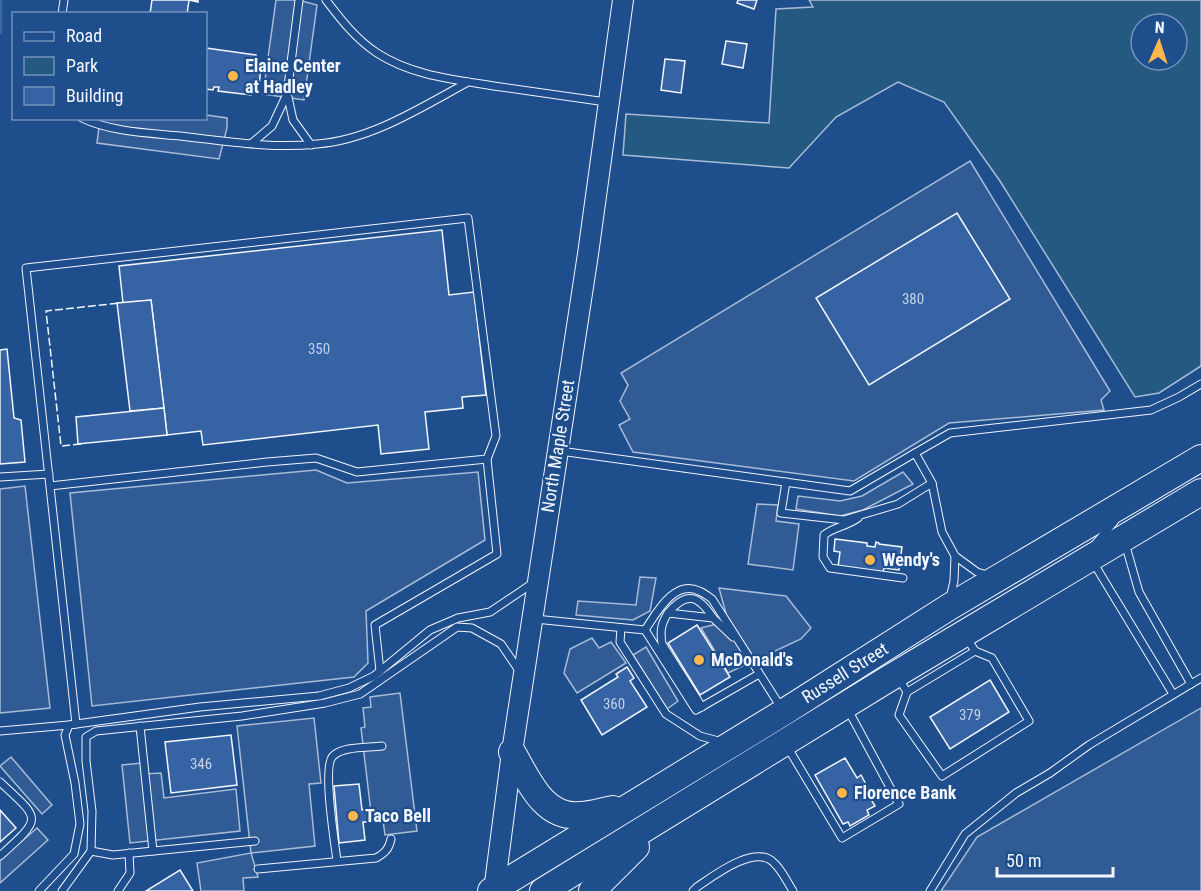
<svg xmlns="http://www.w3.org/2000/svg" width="1201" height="891" viewBox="0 0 1201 891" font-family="'Roboto Condensed',sans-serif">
<rect width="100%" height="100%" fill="#1f4e8c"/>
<path fill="#245a82" stroke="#a8bbd7" stroke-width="1.5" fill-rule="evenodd" d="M809,0H1201V366L1159,393L1135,397L1000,181L944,102L898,82L836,117L789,168L623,155L626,114L769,123L776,9L813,7ZM1141,24H1177V60H1141Z"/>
<g fill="#305b95" stroke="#a8bbd7" stroke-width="1.5">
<path d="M276,0H298L317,5L304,100L263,94Z"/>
<path d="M206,115L227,118V128L219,159L97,143L100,119L206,118Z"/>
<path d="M970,161L1110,391L1101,400L1104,410L949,423L854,481L633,452L619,425L630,419L620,401L628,385L621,373Z"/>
<path d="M316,470L347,483L478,472L485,540L366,611L368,663L354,677L92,706L70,493Z"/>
<path d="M903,472L913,484L863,510L840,516L796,509L798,496L840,501L862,496Z"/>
<path d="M25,486L50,708L0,713V489Z"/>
<path d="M757,504L778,505L776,521L799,524L793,570L748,564Z"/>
<path d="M640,577L656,578L650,611L633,620L576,615L578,601L636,605Z"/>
<path d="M719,588L786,596L811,628L801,639L728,673L701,628L728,621Z"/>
<path d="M592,638L599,648L611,642L626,663L577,693L564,673L570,649Z"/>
<path d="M646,647L678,701L667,709L633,655Z"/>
<path d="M400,693L417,831L385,835L383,820L372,821L361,728L365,727L363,708L371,707L370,697Z"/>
<path d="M1201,708V891H941L977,837Z"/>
<path d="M314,718L321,783L309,784L315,846L251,853L258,877L243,878L244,891H201L197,863L251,853L237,726Z"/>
<path d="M11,757L52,805L42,814L0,766Z"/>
<path d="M142,763L143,774L161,773L164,798L236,789L240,831L130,843L122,765Z"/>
<path d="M37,828L48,840L0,883V860Z"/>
</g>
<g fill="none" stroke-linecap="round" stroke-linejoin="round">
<path stroke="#3b69a3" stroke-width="4.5" d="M0,2V32"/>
</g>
<g fill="#3563a3" stroke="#f2f6ff" stroke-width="1.5">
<path d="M152,0H198V2L189,0L187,14H150Z"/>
<path d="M738,0H757L754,9L737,3Z"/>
<path d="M726,41L747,44L743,68L722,64Z"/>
<path d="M206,48L256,55L255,68H261L259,85L252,84L251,95L218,91L219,87H214L213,90L206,89Z"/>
<path d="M665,59L685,61L681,93L661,90Z"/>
<path d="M957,213L1010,299L869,385L816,298Z"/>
<path d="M442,230L449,295L474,292L486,395L462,397L463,408L425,412L429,449L381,454L378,425L203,445L201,431L167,435L151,300L123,303L119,266Z"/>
<path d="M151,300L164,408L130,411L117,303Z"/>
<path d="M7,349L14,418L21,420L25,462L0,464V350Z"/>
<path d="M164,408L167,435L78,444L76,417Z"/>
<path d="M835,539L867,543V546L875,547L876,542L879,543V544L902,547L899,570L884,568L883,573L838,567L840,552L834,551Z"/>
<path d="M697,625L730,677L700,695L668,643Z"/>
<path d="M627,667L634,678L630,681L647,707L602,735L581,700L618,677L616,674Z"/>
<path d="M990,680L1009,712L950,749L930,717Z"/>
<path d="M231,735L237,785L171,793L165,742Z"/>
<path d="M845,758L857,778L861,775L868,788L865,789L875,806L867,810L869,815L850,826L848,822L843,824L815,775Z"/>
<path d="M359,784L362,810L368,809L369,822H363L365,840L339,843L334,786Z"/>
<path d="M0,810L16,828L0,842Z"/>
<path d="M180,870L193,891H146Z"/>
</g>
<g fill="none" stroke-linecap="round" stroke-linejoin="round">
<defs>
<g id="lane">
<path d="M326,0C341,20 356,39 377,53C414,77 459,80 501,87C536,92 571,97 606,102"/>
<path d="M62,14L64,0"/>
<path d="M288,97L293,120L311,145"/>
<path d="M82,118C111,132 149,133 180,136C225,141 272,149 317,144C371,140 422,107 468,82"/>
<path d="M252,143L272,126L287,94L299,0"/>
<path d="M560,451L850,491L915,453L932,483L942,532L955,556L977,572L990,576"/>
<path d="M915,453L950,433L1151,410L1179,397L1201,384"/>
<path d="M0,477L49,474"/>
<path d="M786,482L781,513L844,520L898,504L932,483"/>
<path d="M50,486L267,462L316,458L357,472L487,459L496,436L468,218L26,268L76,724"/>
<path d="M858,518C847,526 832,528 824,535L823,557L830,568L903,578"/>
<path d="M1096,543L1114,522"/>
<path d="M1125,543L1139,592L1191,684"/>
<path d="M1093,562L1173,694"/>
<path d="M950,598L954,581L955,556"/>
<path d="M668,613C687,590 699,596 713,618"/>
<path d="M535,619L645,630"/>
<path d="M621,628L620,642L666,714L700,736L722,742"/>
<path d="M645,630C656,614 674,579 699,591C704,593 708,596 712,599L782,709"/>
<path d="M645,630L696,710L759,674"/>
<path d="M380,671L375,625L497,554L487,459"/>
<path d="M899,679L907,692L899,715L942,776L1029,721L992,658L975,651L966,637"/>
<path d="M907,692L975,651"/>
<path d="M702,707L662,644C660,631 661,624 668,613L713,618L733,637"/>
<path d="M140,726L153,851"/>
<path d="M0,731L69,725"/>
<path d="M788,748L842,838L899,804L847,708"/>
<path d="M0,782C41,820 43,817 0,856"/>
<path d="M91,851L113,855L255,841"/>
<path d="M337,861C335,844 322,766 333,756C343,746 368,748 382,746"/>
<path d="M258,869L376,858C385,853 389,849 391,839"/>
<path d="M39,891L74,854L80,824L75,783L65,735L69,725L200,707L319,696L349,688L374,676L430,630L458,618L490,612L533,583"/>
<path d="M62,891L91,851L92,811L86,761V737L96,731L242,716L325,703L360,694L457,627L472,628L501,644L520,672"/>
<path d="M118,891L130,873L129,853"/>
<path d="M693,891L697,887C713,876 756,843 774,863C782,870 787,882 793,891"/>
<path d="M930,891L965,834L1016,793L1050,773L1089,745L1201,678"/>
</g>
<path id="secondary" d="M494,891L512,752L588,254L623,0"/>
<g id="highway">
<path d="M512,752C528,779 543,819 580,815C591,815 602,811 613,809"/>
<path d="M491,891L784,712L949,607L1201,458"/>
<path d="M543,891L888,679L1201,492"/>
<path d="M592,891L636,847"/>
</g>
</defs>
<use href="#lane" stroke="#f2f6ff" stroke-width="9"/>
<use href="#secondary" stroke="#f2f6ff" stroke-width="22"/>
<use href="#highway" stroke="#f2f6ff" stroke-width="28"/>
<use href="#lane" stroke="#1f4e8c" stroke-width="7"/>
<use href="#secondary" stroke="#1f4e8c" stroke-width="20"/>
<use href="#highway" stroke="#1f4e8c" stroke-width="26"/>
<path stroke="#f2f6ff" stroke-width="1.5" stroke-dasharray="8 3" stroke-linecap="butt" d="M81,444L61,446L46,311L120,303"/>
</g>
<g fill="#ffb74d" stroke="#1f4e8c" stroke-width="2">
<circle cx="233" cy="76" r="6"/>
<circle cx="870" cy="560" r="6"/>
<circle cx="699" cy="660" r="6"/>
<circle cx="842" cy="793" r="6"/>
<circle cx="353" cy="816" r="6"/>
</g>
<g text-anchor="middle" stroke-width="4.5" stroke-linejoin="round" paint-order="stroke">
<g font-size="15" fill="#c3d1e8">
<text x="913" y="304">380</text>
<text x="319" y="354">350</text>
<text x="614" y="709">360</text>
<text x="970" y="720">379</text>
<text x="201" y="769">346</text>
</g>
<g font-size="18" font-weight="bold" fill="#f2f6ff" stroke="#1f4e8c" text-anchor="start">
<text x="245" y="72">Elaine Center<tspan x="245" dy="21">at Hadley</tspan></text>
<text x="882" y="566">Wendy's</text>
<text x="711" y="666">McDonald's</text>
<text x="854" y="799">Florence Bank</text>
<text x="365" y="822">Taco Bell</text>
</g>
<g font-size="18" fill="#f2f6ff" stroke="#1f4e8c">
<text transform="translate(558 446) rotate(-81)" y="6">North Maple Street</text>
<text transform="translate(845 673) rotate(-32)" y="6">Russell Street</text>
</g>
</g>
<rect x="12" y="12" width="195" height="108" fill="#1f4e8c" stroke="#7391ba" stroke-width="1.5"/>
<rect x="24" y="32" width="30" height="9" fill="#1f4e8c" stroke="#7391ba" stroke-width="1.5"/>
<text x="66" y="42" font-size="18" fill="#f2f6ff">Road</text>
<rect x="24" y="57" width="30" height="18" fill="#245a82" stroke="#7391ba" stroke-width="1.5"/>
<text x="66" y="72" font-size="18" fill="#f2f6ff">Park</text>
<rect x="24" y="87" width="30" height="18" fill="#3563a3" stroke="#7391ba" stroke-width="1.5"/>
<text x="66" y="102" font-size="18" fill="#f2f6ff">Building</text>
<g transform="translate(1159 42) rotate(3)"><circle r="28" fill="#1f4e8c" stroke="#7391ba" stroke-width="1.5"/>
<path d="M0-4.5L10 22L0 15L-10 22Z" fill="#ffb74d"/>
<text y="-9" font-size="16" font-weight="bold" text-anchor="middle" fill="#f2f6ff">N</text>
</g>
<path d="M997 867v9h116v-9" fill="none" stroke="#f2f6ff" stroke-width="3"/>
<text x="1006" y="867" font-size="18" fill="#f2f6ff" stroke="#1f4e8c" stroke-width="4.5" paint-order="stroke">50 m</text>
</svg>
